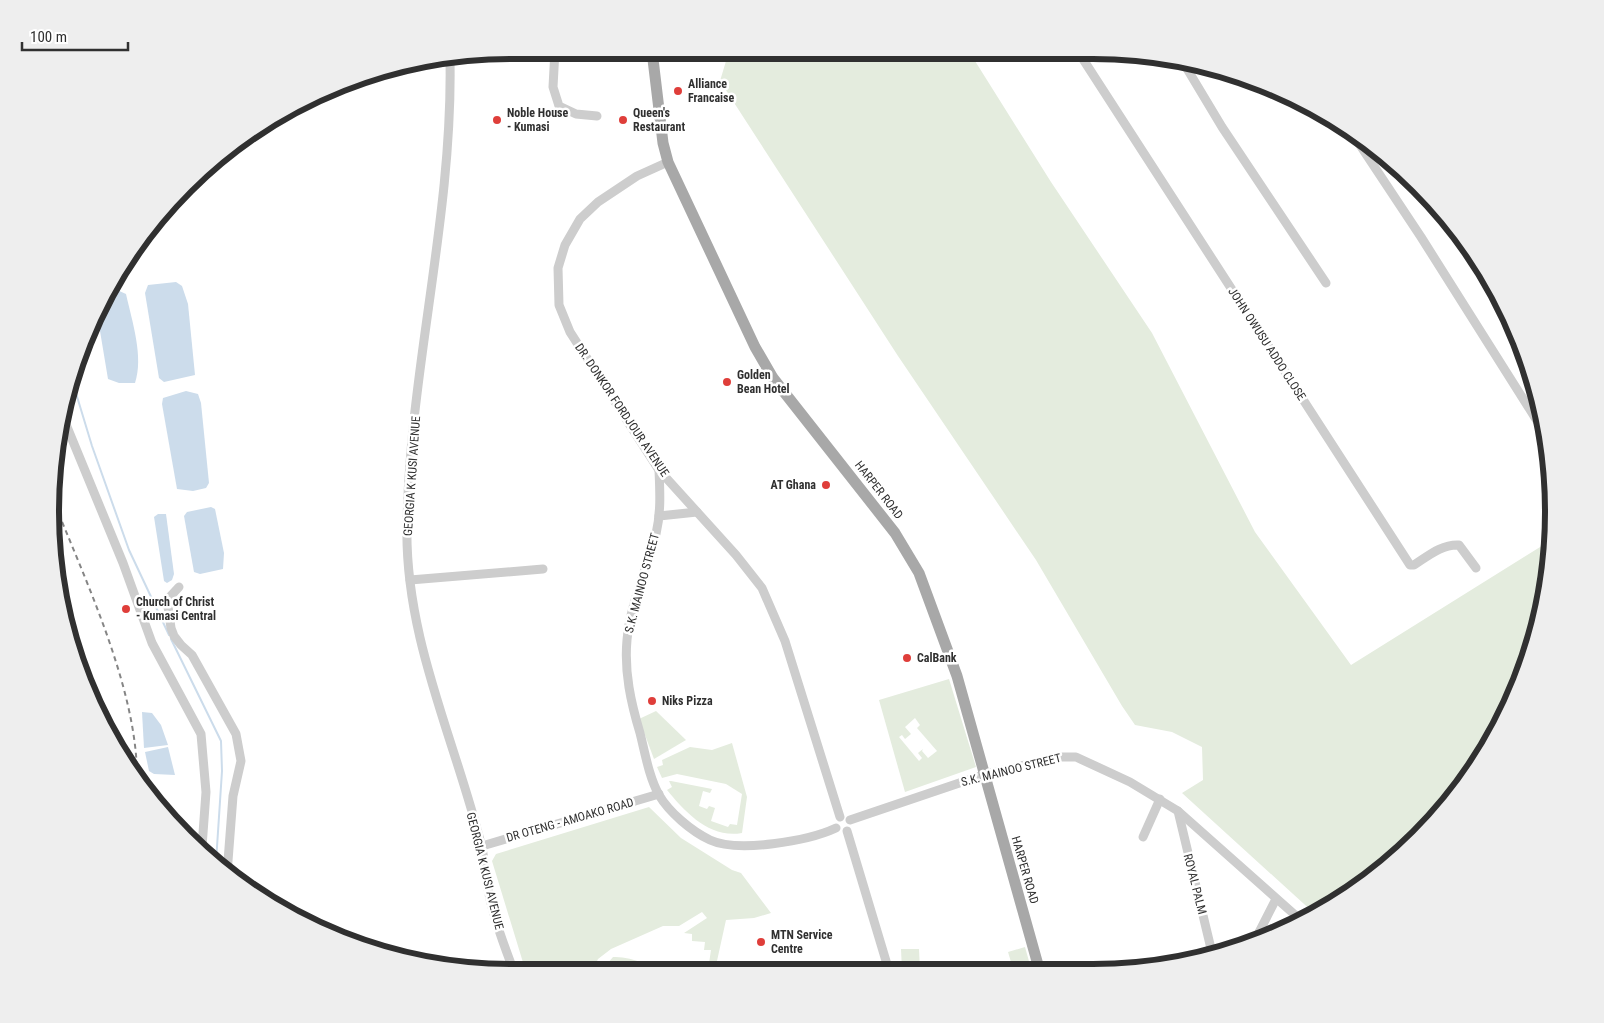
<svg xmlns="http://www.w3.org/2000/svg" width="1604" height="1023" viewBox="0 0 1604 1023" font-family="'Roboto Condensed',sans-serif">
<rect width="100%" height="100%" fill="#fff"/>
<g fill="#e4ecde" fill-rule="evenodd">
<path d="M729,51L970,53L1051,182L1152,333L1255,532L1351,665L1553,539L1538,631L1506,716L1458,793L1374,877L1315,914L1182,793L1203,780L1202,747L1172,732L1135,725L1122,706L1036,560L898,356L720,81Z"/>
<path d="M949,679L976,767L905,792L879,700ZM915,718L920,725L917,728L937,751L928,758L922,751L923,749L918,753L922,758L919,761L899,737L902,735L905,739L911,734L905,727Z"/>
<path d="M656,711L686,740L654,759L639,719Z"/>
<path d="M732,743L747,797L742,833C710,839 685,812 667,790L672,787L669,781H671L712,789L710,793L703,791L699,806L707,809L709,806L715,808L711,821L728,827L730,824L737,825L742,794L726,784L677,774L662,778L657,767L663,765L662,760L690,747L712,750Z"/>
<path d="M649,807L681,838L732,870L741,873L771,913L754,918L726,920L715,970H708L711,950H704L705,942L692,941V934L684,933L707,918L702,912L679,926H663L611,949L598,959L593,970L525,969L492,861L496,854Z"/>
<path d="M1025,947L1032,972H1014L1008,952Z"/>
<path d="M901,949H919L920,971H902Z"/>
<path d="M613,957C633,956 652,968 672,970H602Z"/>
</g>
<g fill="#ccdceb">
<path d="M176,282L182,286L188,304L195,375L164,382L159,378L145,293L148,285Z"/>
<path d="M117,290L126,294C132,321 144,357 135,383H119L108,379L98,319L113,291Z"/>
<path d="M186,391L198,394L201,403L209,483L206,488L193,491L177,489L162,404L163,398Z"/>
<path d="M211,507L215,509L224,553L223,569L200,574L194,572L184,516L187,512Z"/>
<path d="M158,514H166L174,574L172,580L167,583L164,581L154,517Z"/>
<path d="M142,712L152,713L161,725L168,745L144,748Z"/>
<path d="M168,747L175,775L154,774L149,771L145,752Z"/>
</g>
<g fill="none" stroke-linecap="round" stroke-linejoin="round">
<g stroke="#ccdceb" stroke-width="2">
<path d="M72,380L92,446L129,550L169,635"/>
<path d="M171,639L221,741L222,771L216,862"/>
</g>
<g stroke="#cdcdcd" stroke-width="9">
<path d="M555,50L553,87L559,106L576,114L597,116"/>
<path d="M1079,53L1410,565H1414C1428,556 1442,544 1459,545L1476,568"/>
<path d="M450,60C453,215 410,368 407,523C404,636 454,737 481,844C485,860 486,878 489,894C494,920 504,945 513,969"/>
<path d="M1183,62L1222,127L1326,283"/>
<path d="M1352,133L1421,237L1546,435"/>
<path d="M668,162L637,176L598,202L580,219L565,245L558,268L559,305L570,332L659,470L736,555L762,588L785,641L840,817"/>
<path d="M65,422L123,563L152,643L201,734L206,792L202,847"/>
<path d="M659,470C660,492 661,513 656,534C647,569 630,604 627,640C624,672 631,703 640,733C645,753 649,777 659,795C669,812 691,831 710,840C738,853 808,841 836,828"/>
<path d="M659,516L697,512"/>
<path d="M410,580L543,569"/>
<path d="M179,587L167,600L171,628L174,636L181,645L192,655L236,734L241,761L233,796L227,874"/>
<path d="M1178,811L1213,957"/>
<path d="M850,820L983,775L1058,757H1076L1130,782L1178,811L1303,922"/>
<path d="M847,831L889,971"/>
<path d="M1143,837L1160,799"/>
<path d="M482,846L659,794"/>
<path d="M1254,942L1276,899"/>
</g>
<path stroke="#a8a8a8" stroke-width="11" d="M652,51L663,143L668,162L755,347L773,378L895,533L919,573L957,676L1040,972"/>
<path stroke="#858585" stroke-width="2" stroke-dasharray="5 4" stroke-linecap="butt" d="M52,497C85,580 137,688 137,777"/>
</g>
<g fill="#df3e3a" stroke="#fff" stroke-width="2">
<circle cx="678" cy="91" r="5"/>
<circle cx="497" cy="120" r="5"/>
<circle cx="623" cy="120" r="5"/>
<circle cx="727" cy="382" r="5"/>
<circle cx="826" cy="485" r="5"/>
<circle cx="126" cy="609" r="5"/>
<circle cx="907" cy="658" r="5"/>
<circle cx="652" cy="701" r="5"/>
<circle cx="761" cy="942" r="5"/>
</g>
<g text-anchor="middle" stroke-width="5" stroke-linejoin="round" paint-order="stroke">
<g font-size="12" font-weight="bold" fill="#303030" stroke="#fff" text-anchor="start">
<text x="688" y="88">Alliance<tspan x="688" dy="14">Francaise</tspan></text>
<text x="507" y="117">Noble House<tspan x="507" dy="14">- Kumasi</tspan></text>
<text x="633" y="117">Queen's<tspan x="633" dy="14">Restaurant</tspan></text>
<text x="737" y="379">Golden<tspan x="737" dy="14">Bean Hotel</tspan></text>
<text x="816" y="489" text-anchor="end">AT Ghana</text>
<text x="136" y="606">Church of Christ<tspan x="136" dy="14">- Kumasi Central</tspan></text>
<text x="917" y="662">CalBank</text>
<text x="662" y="705">Niks Pizza</text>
<text x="771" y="939">MTN Service<tspan x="771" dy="14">Centre</tspan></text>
</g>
<g font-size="12" fill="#303030" stroke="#fff">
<text transform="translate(1267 344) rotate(57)" y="4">JOHN OWUSU ADDO CLOSE</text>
<text transform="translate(622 410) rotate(56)" y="4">DR. DONKOR FORDJOUR AVENUE</text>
<text transform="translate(412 476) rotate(-86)" y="4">GEORGIA K KUSI AVENUE</text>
<text transform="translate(879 490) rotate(52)" y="4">HARPER ROAD</text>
<text transform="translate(642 583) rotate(-75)" y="4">S.K. MAINOO STREET</text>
<text transform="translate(1011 770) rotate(-14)" y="4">S.K. MAINOO STREET</text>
<text transform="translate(570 820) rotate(-16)" y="4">DR OTENG - AMOAKO ROAD</text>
<text transform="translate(1025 870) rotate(74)" y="4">HARPER ROAD</text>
<text transform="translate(485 871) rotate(76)" y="4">GEORGIA K KUSI AVENUE</text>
<text transform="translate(1195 884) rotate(76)" y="4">ROYAL PALM</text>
</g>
</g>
<path d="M0 0H1604V1023H0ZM511 59H1093A452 452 0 0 1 1545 511V512A452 452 0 0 1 1093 964H511A452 452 0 0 1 59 512V511A452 452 0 0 1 511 59Z" fill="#eee" fill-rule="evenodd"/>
<path fill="none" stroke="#303030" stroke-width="6" d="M511 59H1093A452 452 0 0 1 1545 511V512A452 452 0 0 1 1093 964H511A452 452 0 0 1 59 512V511A452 452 0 0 1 511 59Z"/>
<path d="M22 42v8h106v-8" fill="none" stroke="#303030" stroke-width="2.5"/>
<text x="30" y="42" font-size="15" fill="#303030" stroke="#ffffff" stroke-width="4" paint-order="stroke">100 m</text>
</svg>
